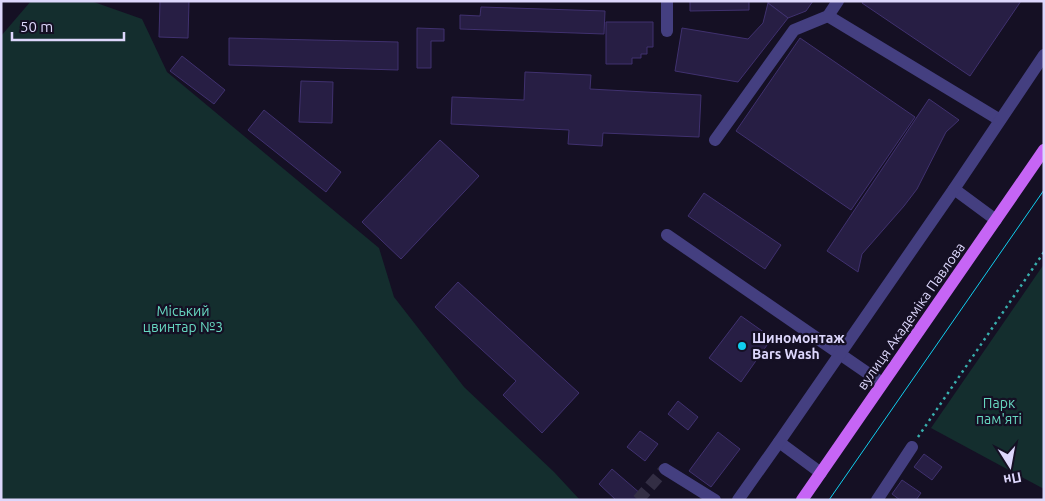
<svg xmlns="http://www.w3.org/2000/svg" width="1045" height="501" viewBox="0 0 1045 501" font-family="Ubuntu,sans-serif">
<rect width="100%" height="100%" fill="#151024"/>
<g fill="#142e2e">
<path d="M31,1H91L142,19L167,72L379,248L394,297L464,387L554,472L580,500H1V36Z"/>
<path d="M1044,264V489L931,428Z"/>
</g>
<g fill="#271e44" stroke="#40316f">
<path d="M160,1H189L188,38L159,37Z"/>
<path d="M690,1H749V10L690,11Z"/>
<path d="M768,1H813L806,11L788,18L768,3Z"/>
<path d="M863,1H1021L970,76L862,3Z"/>
<path d="M768,3L788,18L738,82L675,71L682,28L748,39L763,23Z"/>
<path d="M481,7L605,11L604,34L460,29V15L480,16Z"/>
<path d="M606,22H653V47H647V54H641V58H632V64H606Z"/>
<path d="M417,28L444,29V41H431V68H417Z"/>
<path d="M229,38L398,42V70L229,65Z"/>
<path d="M800,38L915,117L851,210L736,131Z"/>
<path d="M182,56L225,90L214,104L170,71Z"/>
<path d="M525,72L591,75L590,89L701,95L699,137L603,133L602,146L568,144L569,130L451,124L452,97L524,100Z"/>
<path d="M301,81L333,82L332,123L299,122Z"/>
<path d="M929,99L959,120L946,132L917,189L904,206L862,254L858,272L827,251Z"/>
<path d="M264,110L341,172L326,192L248,130Z"/>
<path d="M440,140L479,176L401,259L362,222Z"/>
<path d="M704,193L781,245L765,269L688,216Z"/>
<path d="M458,282L579,393L542,433L503,395L516,381L435,307Z"/>
<path d="M741,316L772,338L741,382L709,358Z"/>
<path d="M678,401L698,417L688,430L668,414Z"/>
<path d="M640,431L658,444L645,461L627,447Z"/>
<path d="M718,432L740,449L711,487L689,471Z"/>
<path d="M924,454L942,467L932,480L914,467Z"/>
<path d="M612,469L641,494L647,500H616L599,484Z"/>
<path d="M902,480L921,493L916,500H900L892,494Z"/>
</g>
<g fill="none" stroke-linecap="round" stroke-linejoin="round">
<path stroke="#332e44" stroke-width="12" stroke-dasharray="12 6" stroke-linecap="butt" d="M638,500L665,469"/>
<path stroke="#38afae" stroke-width="2.5" stroke-dasharray="2.5 4" stroke-linecap="butt" d="M918,437L1044,252"/>
<g stroke="#443f80" stroke-width="12">
<path d="M667,1V31"/>
<path d="M828,16L1000,120"/>
<path d="M715,140L794,30L828,16L838,1"/>
<path d="M954,189L996,220"/>
<path d="M667,235L882,383"/>
<path d="M779,442L821,473"/>
<path d="M665,469L715,500"/>
<path d="M738,500L779,442L954,189L1044,55"/>
<path d="M877,500L912,447"/>
</g>
<path stroke="#c665f5" stroke-width="12" d="M802,500L1044,150"/>
<path stroke="#10ceef" stroke-width="1" d="M829,500L1044,190"/>
</g>
<circle fill="#10ceef" stroke="#151024" stroke-width="2" cx="742" cy="346" r="5"/>
<g text-anchor="middle" stroke-width="4.5" stroke-linejoin="round" paint-order="stroke">
<g font-size="14" fill="#67d8c1" stroke="#151024">
<text x="183" y="316">Міський<tspan x="183" dy="16">цвинтар №3</tspan></text>
<text x="999" y="408">Парк<tspan x="999" dy="16">пам'яті</tspan></text>
</g>
<g font-size="14" fill="#ddd7fc" stroke="#151024">
<text transform="translate(911 316) rotate(-55)" y="5">вулиця Академіка Павлова</text>
</g>
<g font-size="14" font-weight="bold" fill="#ddd7fc" stroke="#151024" text-anchor="start">
<text x="752" y="343">Шиномонтаж<tspan x="752" dy="16">Bars Wash</tspan></text>
</g>
</g>
<rect width="1045" height="501" fill="none" stroke="#ddd7fc" stroke-width="5"/>
<g transform="translate(1010 466) rotate(169)" stroke="#151024" stroke-width="4" paint-order="stroke">
<path d="M0-4L9 19L0 12L-9 19Z" fill="#ddd7fc"/>
<text y="-8" font-size="14" font-weight="bold" text-anchor="middle" fill="#ddd7fc">Пн</text>
</g>
<path d="M12 32v8h112v-8" fill="none" stroke="#ddd7fc" stroke-width="2.5"/>
<text x="20" y="32" font-size="15" fill="#ddd7fc" stroke="#151024" stroke-width="4" paint-order="stroke">50 m</text>
</svg>
